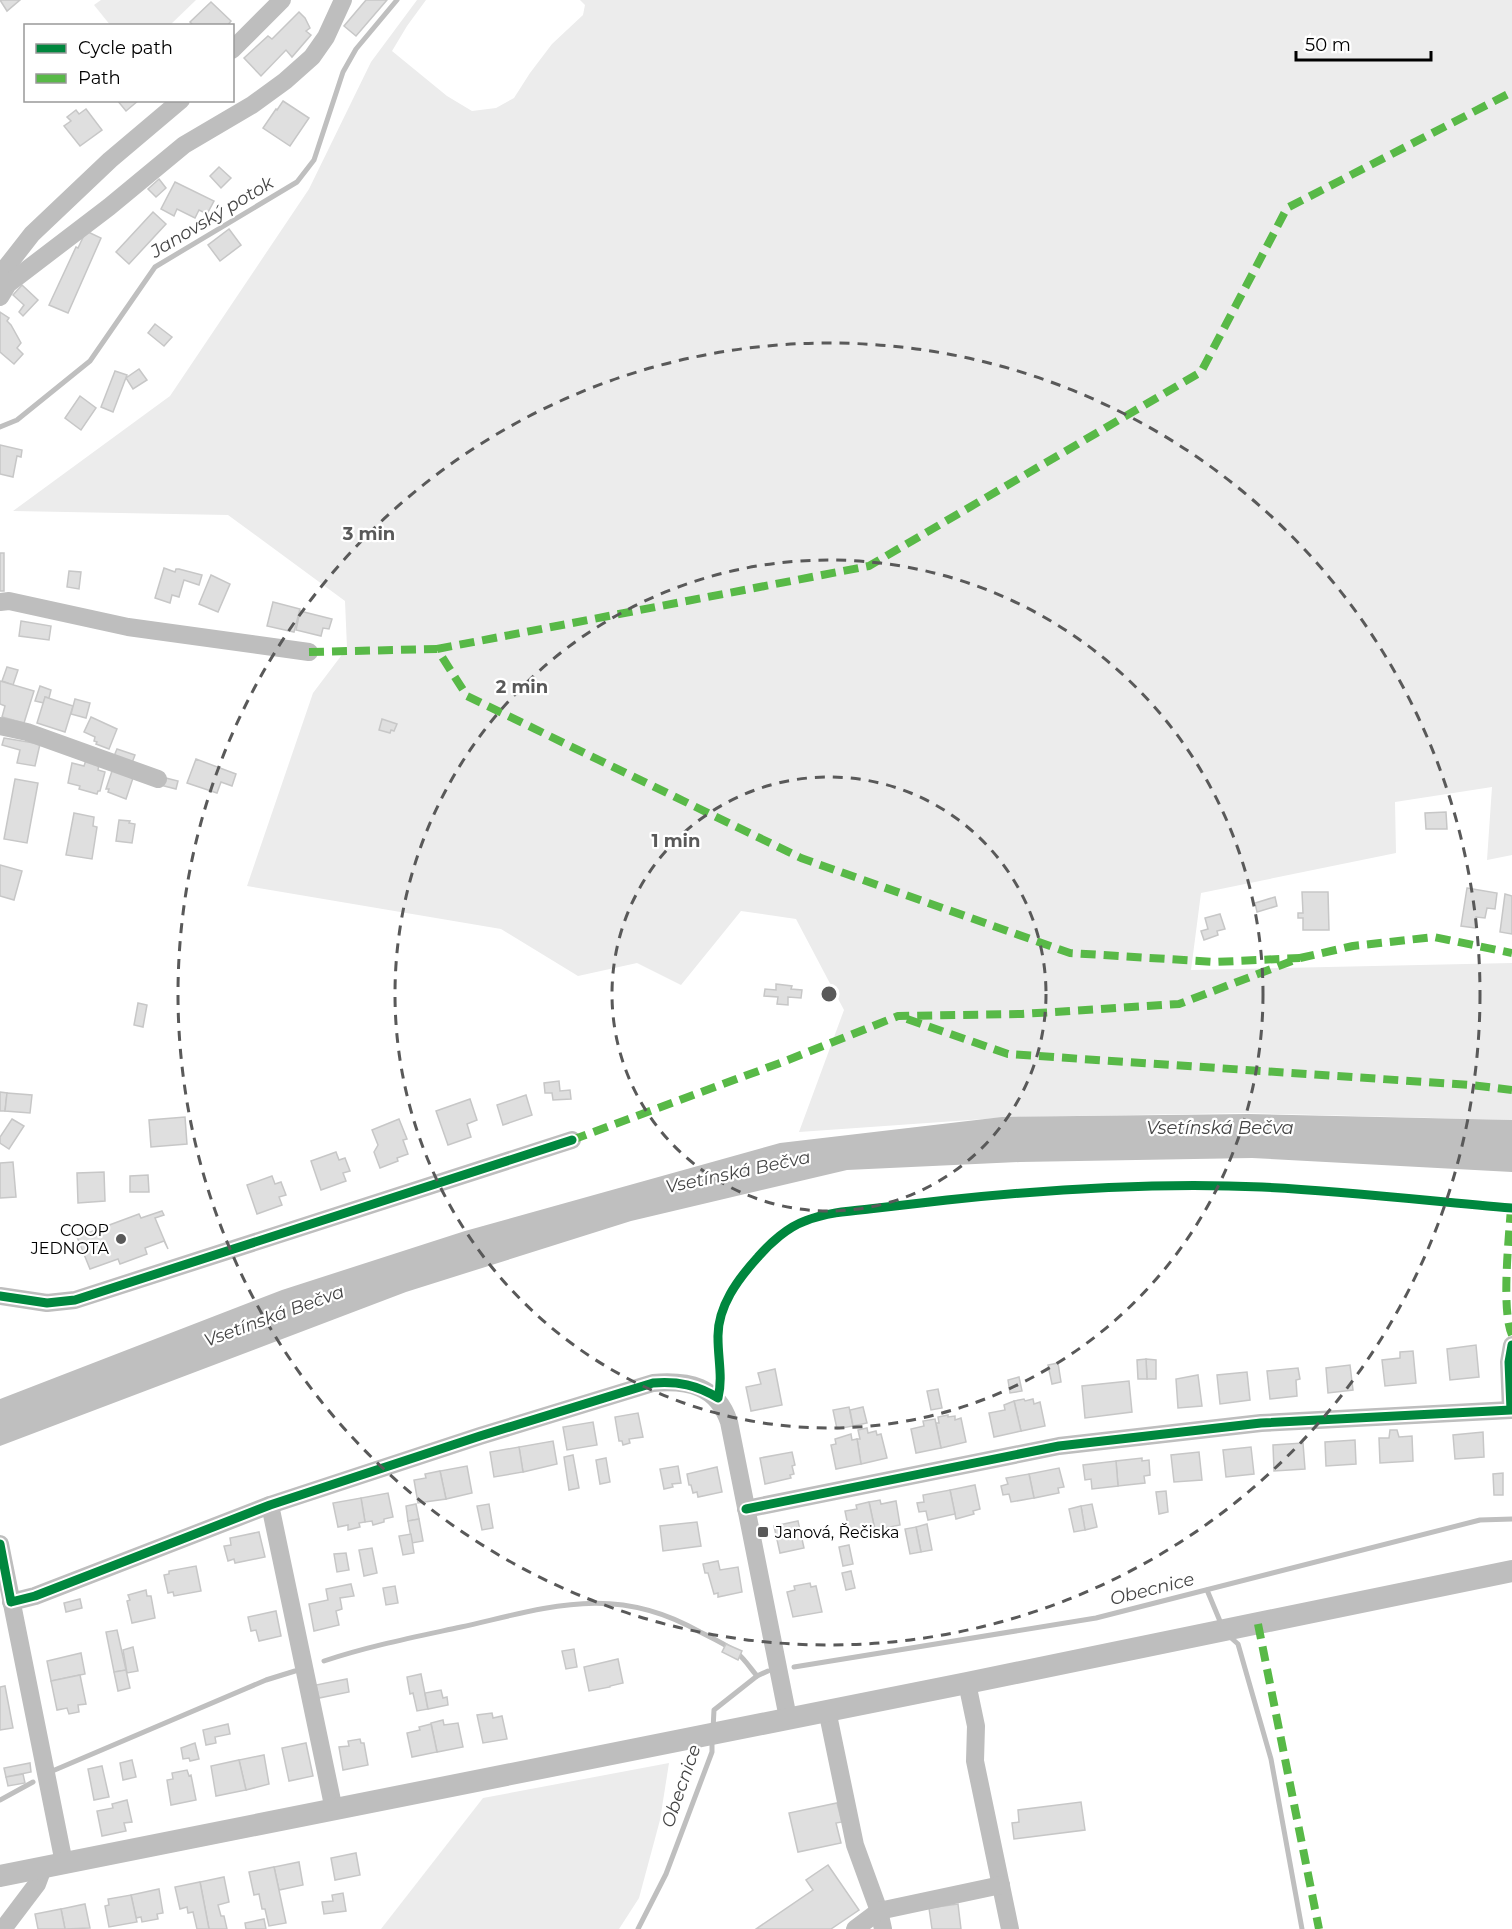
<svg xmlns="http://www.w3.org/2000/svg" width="1512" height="1929" viewBox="0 0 1512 1929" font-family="Montserrat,sans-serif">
<rect width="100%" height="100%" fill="#fff"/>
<g fill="#ececec">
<path d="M101,0H196L170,25L111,26L94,5Z"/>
<path d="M417,0H426L407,26L392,51L447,96L472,111L496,108L514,98L530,73L552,44L583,15L585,5L580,0H1512V855L1487,860L1492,787L1395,802L1396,853L1201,893L1191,970L1512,963V1120L1245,1113L1013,1117L799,1132L844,1010L796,919L741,911L681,985L637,963L578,976L501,929L247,886L313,693L347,648L345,601L228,515L13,511L170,396L309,189L371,62Z"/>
<path d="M669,1763L660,1820L639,1898L619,1929H381L483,1798Z"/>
</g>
<path fill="#bfbfbf" d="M1248,1114L1512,1120V1172L1252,1158L1020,1162L847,1170L631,1221L406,1292L0,1446V1399L282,1290L465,1231L780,1143L1002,1117Z"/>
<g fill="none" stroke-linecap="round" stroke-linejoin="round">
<g stroke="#bfbfbf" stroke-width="5">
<path d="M0,427L17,420L90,361L155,267L297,182L314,160L343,72L356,49L397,0"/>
<path d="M1207,1590L1222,1626"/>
<path d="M1229,1636L1238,1644L1271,1759L1302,1929"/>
<path d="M324,1661C369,1646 415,1637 461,1627C550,1607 615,1583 700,1632C712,1638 725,1644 736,1652C744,1658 751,1669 757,1676"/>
<path d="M794,1667L1096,1618L1480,1520L1512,1519"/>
<path d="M713,1729L714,1710L757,1676L768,1671"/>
<path d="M50,1772L266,1680L295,1671"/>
<path d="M0,1800L33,1782"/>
<path d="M638,1929L666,1874L712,1752V1738"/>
</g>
</g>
<g fill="#dfdfdf" stroke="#c7c7c7" stroke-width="1.5">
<path d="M0,0H20L7,11Z"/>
<path d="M366,0H387L356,36L344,26Z"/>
<path d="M211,2L231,21L227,26H194L190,22Z"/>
<path d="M299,12L305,18L310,28L306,31L311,35L292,57L286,50L261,76L244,58L268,36L272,39Z"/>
<path d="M117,100H139L126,111Z"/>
<path d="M283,101L309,118L290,146L263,128L276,109L277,110Z"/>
<path d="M86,109L102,130L80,146L64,126L71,121L67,117L76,110L79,114Z"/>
<path d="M219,167L231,178L221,188L210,176Z"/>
<path d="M159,179L166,188L156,197L148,189Z"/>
<path d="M175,182L214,201L207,214L199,210L195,218L177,209L174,216L161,209Z"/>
<path d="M153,212L166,224L129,264L116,252Z"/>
<path d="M229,229L241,245L220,261L208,245Z"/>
<path d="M86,231L101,238L68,313L49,305L76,247L78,248Z"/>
<path d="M22,285L38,300L23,316L19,312L24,305L13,295Z"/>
<path d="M0,312L9,318L7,321L11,325L21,343L17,348L23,354L14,364L0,352Z"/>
<path d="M155,324L172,337L164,346L148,333Z"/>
<path d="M139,369L147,380L133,389L126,378Z"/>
<path d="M115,371L127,375L113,412L101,407Z"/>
<path d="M80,396L96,408L81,430L65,418Z"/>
<path d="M0,445L22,450L21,457L17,456L13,477L0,474Z"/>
<rect x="0" y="553" width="4" height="38"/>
<path d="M164,568L175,572L176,569H179L202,575L199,585L184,580L179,597L172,595L170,603L155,598Z"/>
<path d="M69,571L81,572L79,589L67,587Z"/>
<path d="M211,575L230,584L218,612L199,604Z"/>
<path d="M273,602L300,609L294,632L267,626Z"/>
<path d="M300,611L332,619L329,629L323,628L321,636L296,630Z"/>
<path d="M21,621L51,626L49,640L19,636Z"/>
<path d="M7,667L18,670L13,685L2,681Z"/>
<path d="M0,681L34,691L24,723L2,717L5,706L0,704Z"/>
<path d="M40,686L51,690L49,698L45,697L44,703L35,701Z"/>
<path d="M45,697L73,706L65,732L37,723Z"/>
<path d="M75,699L90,703L86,718L71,714Z"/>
<path d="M91,717L117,729L109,749L96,744L97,742L94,741L95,737L84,732Z"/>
<path d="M382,719L397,724L394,731L391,730L390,733L379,730Z"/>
<path d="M4,738L40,744L35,766L17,763L20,750L2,745Z"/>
<path d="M117,749L135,755L130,768L112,761Z"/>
<path d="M196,759L236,774L232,786L221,782L217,793L187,783Z"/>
<path d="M86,760L99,764L98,770L105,772L100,791H98L97,794L79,789L80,786L68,783L72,763L84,766Z"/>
<path d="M113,768L134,775L126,799L108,792L109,789H106Z"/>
<path d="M162,777L178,781L176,789L160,785Z"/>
<path d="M15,779L38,783L27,843L4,839Z"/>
<path d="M1446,812L1447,829H1426L1425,813Z"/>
<path d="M74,813L94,817L93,826L97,827L92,859L66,855Z"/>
<path d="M119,820L130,821L129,823L135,824L132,843L116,841Z"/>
<path d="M0,865L22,871L14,900L0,896Z"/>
<path d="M1467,888L1497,893L1495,909L1487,908L1485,918L1476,917L1475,928L1461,926Z"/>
<path d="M1302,892H1328L1329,930H1303V918H1298V913H1303Z"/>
<path d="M1505,894L1512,896V934L1500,932Z"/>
<path d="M1275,897L1277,906L1257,912L1255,903Z"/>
<path d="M1220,914L1225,929L1217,931L1218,935L1204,940L1201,931L1208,929L1205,918Z"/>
<path d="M776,984L792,986L791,989L802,990L801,998L788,997V1005L777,1004L778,997L764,996L765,989L776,990Z"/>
<path d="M138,1003L147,1005L143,1027L134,1025Z"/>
<path d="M559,1081L560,1091L570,1090L571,1099L553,1100L552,1093H545L544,1083Z"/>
<path d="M0,1092L7,1093L5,1111H0Z"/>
<path d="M7,1093L32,1095L30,1113L5,1111Z"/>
<path d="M526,1095L532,1115L503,1125L497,1105Z"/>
<path d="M470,1099L477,1120L467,1124L471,1137L448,1145L436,1111Z"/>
<path d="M185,1117L187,1144L151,1147L149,1120Z"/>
<path d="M12,1119L24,1126L9,1149L0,1143V1137Z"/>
<path d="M399,1119L407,1139L403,1140L408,1154L397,1158L398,1161L380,1168L374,1152L378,1145L372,1130Z"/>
<path d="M336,1152L339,1160L345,1158L350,1171L343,1173L346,1181L321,1190L311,1161Z"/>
<path d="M13,1162L16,1197L0,1198V1163Z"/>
<path d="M104,1172L105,1201L78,1203L77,1173Z"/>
<path d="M148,1175L149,1192H130V1176Z"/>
<path d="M272,1176L275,1184L281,1182L286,1195L279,1197L282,1205L257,1214L247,1185Z"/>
<path d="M162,1211L164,1215L155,1218L168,1249L164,1241L145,1248L147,1254L120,1264L118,1259L90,1269L77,1237L139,1214L141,1218Z"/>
<path d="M1476,1345L1479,1377L1450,1380L1447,1349Z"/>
<path d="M1413,1351L1416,1383L1385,1386L1382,1360L1400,1358V1352Z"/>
<path d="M1146,1359L1156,1360V1379H1147Z"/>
<path d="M1146,1359L1147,1379H1138L1137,1360Z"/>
<path d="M1058,1363L1061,1382L1052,1384L1048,1365Z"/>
<path d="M1350,1365L1353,1390L1328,1393L1326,1368Z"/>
<path d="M1298,1368L1300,1379L1296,1380L1297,1396L1270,1399L1267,1371Z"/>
<path d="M775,1369L782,1405L751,1411L746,1387L761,1384L758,1373Z"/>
<path d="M1247,1372L1250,1400L1220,1404L1217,1375Z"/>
<path d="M1198,1375L1202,1406L1178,1408L1176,1379Z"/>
<path d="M1019,1377L1022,1391L1010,1393L1008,1380Z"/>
<path d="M1129,1381L1132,1412L1085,1418L1082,1386Z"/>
<path d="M938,1389L942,1408L931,1410L927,1391Z"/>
<path d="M1024,1399L1025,1401L1033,1399L1034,1404L1040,1402L1045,1426L1021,1431L1014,1401Z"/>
<path d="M1014,1401L1021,1431L994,1437L989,1413L1005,1410L1004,1405Z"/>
<path d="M849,1407L853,1426L837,1429L833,1410Z"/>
<path d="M863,1407L867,1423L853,1426L850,1410Z"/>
<path d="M638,1413L643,1437L629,1439L630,1443L623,1445L622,1441H619L615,1417Z"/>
<path d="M948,1415V1417L955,1416V1420L961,1418L966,1442L941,1448L936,1423H939L938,1417Z"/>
<path d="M935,1419L941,1448L916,1453L911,1429L924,1426L923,1421Z"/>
<path d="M593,1422L597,1445L567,1450L563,1427Z"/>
<path d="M867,1428L868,1433L876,1431L877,1435L881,1434L887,1458L861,1464L857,1439H860L858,1430Z"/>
<path d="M1390,1430H1397L1399,1437L1412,1436L1413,1461L1380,1463L1379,1438H1389Z"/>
<path d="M1483,1432L1484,1457L1455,1459L1453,1435Z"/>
<path d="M851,1434L852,1440L857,1439L861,1464L836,1469L831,1445L836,1444L835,1439Z"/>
<path d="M1355,1440L1356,1464L1326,1466L1325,1442Z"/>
<path d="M553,1441L557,1464L523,1472L519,1447Z"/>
<path d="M1303,1443L1305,1469L1274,1471L1273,1445Z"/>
<path d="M519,1447L523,1472L494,1477L490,1452Z"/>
<path d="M1251,1447L1254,1474L1226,1477L1223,1450Z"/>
<path d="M792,1452L795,1465L792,1466L794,1474L790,1475L791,1478L765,1484L760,1458Z"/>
<path d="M1199,1452L1202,1480L1174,1482L1171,1455Z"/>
<path d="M573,1455L579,1488L569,1490L564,1457Z"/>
<path d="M606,1458L610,1482L600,1484L596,1460Z"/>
<path d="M1142,1458V1461L1149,1460L1150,1475L1144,1476L1145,1483L1118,1486L1116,1461Z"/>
<path d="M1116,1461L1118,1486L1092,1489L1091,1479L1085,1480L1083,1465Z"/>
<path d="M467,1466L472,1493L446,1499L440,1471Z"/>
<path d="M678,1466L681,1483L672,1484L673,1487L664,1489L660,1469Z"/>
<path d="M717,1467L722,1492L698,1497L697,1492L693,1493L691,1485H689L687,1474Z"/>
<path d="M1059,1468L1064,1487L1058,1488L1059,1493L1034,1498L1029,1474Z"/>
<path d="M440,1471L446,1499L418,1503L414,1480L426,1478L425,1474Z"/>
<path d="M1503,1473V1495H1494L1493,1474Z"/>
<path d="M1029,1474L1034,1498L1011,1502L1009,1494L1003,1495L1001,1486L1008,1484L1006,1478Z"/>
<path d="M975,1485L980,1509L973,1511L974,1514L956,1519L950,1490Z"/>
<path d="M950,1490L955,1514L928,1520L926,1511L919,1512L917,1503L924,1502L923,1495Z"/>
<path d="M1166,1491L1168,1512L1159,1514L1156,1492Z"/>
<path d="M388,1493L393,1517L384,1519V1522L373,1525L372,1521L365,1522L361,1498Z"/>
<path d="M361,1498L365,1522L359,1523L360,1527L348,1530V1525L338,1527L333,1503Z"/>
<path d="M880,1500L881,1504L896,1501L900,1525L875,1530L869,1502Z"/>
<path d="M869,1502L875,1530L850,1535L845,1511L857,1509L856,1505Z"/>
<path d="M416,1504L419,1519L408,1521L406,1506Z"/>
<path d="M489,1504L493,1528L482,1530L477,1506Z"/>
<path d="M1092,1504L1097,1527L1085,1530L1081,1506Z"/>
<path d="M1081,1506L1085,1530L1074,1532L1069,1509Z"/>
<path d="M419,1519L423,1541L412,1543L408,1521Z"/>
<path d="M798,1521L804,1548L780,1553L774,1526Z"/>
<path d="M697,1522L701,1546L663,1551L660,1526Z"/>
<path d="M927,1524L932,1550L921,1552L916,1527Z"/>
<path d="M916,1527L921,1552L910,1554L905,1529Z"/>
<path d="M259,1532L265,1557L235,1563L234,1559L228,1561L224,1546L231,1545L230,1538Z"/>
<path d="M411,1534L414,1553L403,1555L399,1536Z"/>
<path d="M849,1545L853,1564L843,1566L839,1547Z"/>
<path d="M372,1548L377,1573L364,1576L359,1550Z"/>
<path d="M346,1553L349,1570L337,1572L334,1554Z"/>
<path d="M718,1561L720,1570L738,1567L742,1592L718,1597V1593L714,1594L708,1573H705L703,1564Z"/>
<path d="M196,1566L201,1591L174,1596L173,1592L168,1593L164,1575L169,1574V1571Z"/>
<path d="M851,1571L855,1588L846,1590L842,1573Z"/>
<path d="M810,1583L811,1587L816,1586L822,1612L793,1617L787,1592L795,1590L794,1586Z"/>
<path d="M351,1584L354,1596L340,1598L342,1609L336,1611L339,1625L314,1631L309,1604L328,1600L326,1589Z"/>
<path d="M395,1586L398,1603L386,1605L383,1588Z"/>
<path d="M146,1590L147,1596H151L155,1618L132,1623L127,1601L130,1600L128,1595Z"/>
<path d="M80,1599L82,1608L66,1612L64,1603Z"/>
<path d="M276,1611L281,1636L259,1641L256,1630L251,1631L248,1617Z"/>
<path d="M117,1630L126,1670L114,1672L106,1632Z"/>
<path d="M726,1644L742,1651L738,1660L722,1652Z"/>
<path d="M133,1647L138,1671L127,1673L123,1650Z"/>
<path d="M574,1649L577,1667L566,1669L562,1651Z"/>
<path d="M81,1653L85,1674L51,1681L47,1661Z"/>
<path d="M618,1659L623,1683L610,1686V1687L589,1691L584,1667Z"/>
<path d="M126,1670L130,1688L118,1691L114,1672Z"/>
<path d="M421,1674L428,1709L417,1711L413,1693L410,1694L407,1677Z"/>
<path d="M80,1675L86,1704L78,1705L79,1712L69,1714L67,1708L57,1710L51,1681Z"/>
<path d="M347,1679L349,1692L319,1698L316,1685Z"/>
<path d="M5,1686L13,1728L0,1730V1687Z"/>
<path d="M441,1690L443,1698L447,1697L448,1705L428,1709L425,1693Z"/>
<path d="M492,1713L493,1718L502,1716L507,1739L483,1743L477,1715Z"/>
<path d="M443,1720L444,1725L458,1723L463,1747L437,1752L431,1723Z"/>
<path d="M228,1724L230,1734L215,1737L216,1743L206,1745L203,1730Z"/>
<path d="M431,1724L437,1752L412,1757L407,1733L420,1730L419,1727Z"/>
<path d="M360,1739L361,1743H364L368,1765L343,1770L339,1747L349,1746L348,1741Z"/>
<path d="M195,1743L199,1759L190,1761L189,1758L183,1759L181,1748Z"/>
<path d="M306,1743L313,1776L289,1781L282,1748Z"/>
<path d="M264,1755L269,1784L246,1790L239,1760Z"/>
<path d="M132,1760L136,1777L123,1780L120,1763Z"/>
<path d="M239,1760L246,1790L216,1796L211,1766Z"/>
<path d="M30,1763L31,1772L6,1777L4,1768Z"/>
<path d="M102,1766L109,1797L94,1800L88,1769Z"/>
<path d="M187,1770L189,1776L191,1775L196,1800L171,1805L167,1780L173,1779L172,1773Z"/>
<path d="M23,1774L25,1783L8,1786L6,1777Z"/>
<path d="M127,1800L132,1822L124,1823L126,1831L102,1836L97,1811L113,1808L112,1804Z"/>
<path d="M1081,1802L1085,1830L1014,1839L1012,1823L1019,1822L1018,1810Z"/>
<path d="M837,1803L842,1822L836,1823L841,1843L798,1852L789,1813Z"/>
<path d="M356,1853L360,1875L335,1880L331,1858Z"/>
<path d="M299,1862L303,1885L279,1890L274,1867Z"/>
<path d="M828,1865L859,1910L831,1929H756L813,1890L806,1880Z"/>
<path d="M274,1867L286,1923L269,1926L265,1909H262L259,1894L254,1895L249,1872Z"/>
<path d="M224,1877L229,1902L218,1905L221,1916H224L227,1929H209L200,1882Z"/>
<path d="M200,1882L209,1929H197L193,1912L188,1913L187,1907L180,1909L175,1887Z"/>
<path d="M159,1889L163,1913L157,1914L158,1919L142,1922L141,1917L136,1918L131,1895Z"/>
<path d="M343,1893L346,1911L324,1914L322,1902L333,1901L332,1895Z"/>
<path d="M131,1895L137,1922L109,1927L105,1906L109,1905L108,1899Z"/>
<path d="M85,1904L90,1928L65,1929L61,1909Z"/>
<path d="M958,1904L961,1929H932L929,1908Z"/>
<path d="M61,1909L65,1929H38L35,1914Z"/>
<path d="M264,1919L266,1929H246L245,1923Z"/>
</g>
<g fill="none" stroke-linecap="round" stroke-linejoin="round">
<g stroke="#bebebe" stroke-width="18">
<path d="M232,50L282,0"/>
<path d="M0,275L32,234L110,160L181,100"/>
<path d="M0,297L8,284L109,207L184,145L252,105L285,81L312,57L326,37L343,0"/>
<path d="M0,602L9,601L128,627L309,652"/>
<path d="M0,726L27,732L158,779"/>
<path d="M0,1296L47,1303L75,1300L572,1140"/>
<path d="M270,1505L334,1810"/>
<path d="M746,1509L1059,1446L1261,1423L1511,1410L1509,1362L1512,1345"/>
<path d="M0,1544L64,1863"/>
<path d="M11,1602L35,1596L270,1505L480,1436L653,1383C689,1380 717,1386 729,1422L788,1718"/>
<path d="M967,1683L976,1726L975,1761L1010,1929"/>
<path d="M827,1710L855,1845L879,1911L883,1929"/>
<path d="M3,1929L37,1884L43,1868"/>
<path d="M855,1929L879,1911L1001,1885"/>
</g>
<path stroke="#bebebe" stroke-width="22" d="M0,1876L967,1683L1512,1571"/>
<g stroke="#58b947" stroke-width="8" stroke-dasharray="15 8" stroke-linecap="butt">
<path d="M437,649L869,566L1201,372L1287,208L1512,92"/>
<path d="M309,652L437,649L467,696L801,858L1070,953L1215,962L1300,958"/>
<path d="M907,1019L1008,1054L1471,1085L1512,1090"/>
<path d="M572,1140L788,1060L898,1016L1022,1014L1179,1004L1300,958L1353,946L1434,937L1512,953"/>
<path d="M1511,1208C1509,1238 1501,1310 1512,1335"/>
<path d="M1258,1624L1319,1929"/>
</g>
<defs>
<g id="cycleway">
<path d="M0,1296L47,1303L75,1300L572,1140"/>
<path d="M746,1509L1059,1446L1261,1423L1511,1410L1509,1362L1512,1345"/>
<path d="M0,1544L11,1602L35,1596L270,1505L480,1436L653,1383C678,1381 697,1385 718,1398C723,1378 718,1359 718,1338C717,1307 738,1279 758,1257C770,1243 788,1227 805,1221C825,1213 848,1211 869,1209C895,1206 921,1203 947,1200C1051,1189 1158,1182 1262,1187C1346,1191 1429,1201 1512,1208"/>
</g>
</defs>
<use href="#cycleway" stroke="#fff" stroke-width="13"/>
<use href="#cycleway" stroke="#00873e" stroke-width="9"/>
</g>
<g fill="none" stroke="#595959" stroke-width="3" stroke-dasharray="10 8">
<circle cx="829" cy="994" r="217"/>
<circle cx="829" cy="994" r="434"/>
<circle cx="829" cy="994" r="651"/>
</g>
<g fill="#595959" stroke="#fff" stroke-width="2">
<circle cx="121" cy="1239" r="6"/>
<rect x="757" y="1526" width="12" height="12" rx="3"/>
</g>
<g text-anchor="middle" stroke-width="4.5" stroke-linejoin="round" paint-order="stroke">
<g font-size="16" fill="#000" stroke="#fff" text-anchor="end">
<text x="109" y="1236">COOP<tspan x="109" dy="18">JEDNOTA</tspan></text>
<text x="775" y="1538" text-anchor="start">Janová, Řečiska</text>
</g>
<g font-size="18" font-style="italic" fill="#444" stroke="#fff">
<text transform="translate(212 217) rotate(-31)" y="6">Janovský potok</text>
<text x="1220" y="1134">Vsetínská Bečva</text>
<text transform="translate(738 1172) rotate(-12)" y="6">Vsetínská Bečva</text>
<text transform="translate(274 1316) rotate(-20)" y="6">Vsetínská Bečva</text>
<text transform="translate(1152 1589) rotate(-14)" y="6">Obecnice</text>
<text transform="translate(681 1786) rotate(-71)" y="6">Obecnice</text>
</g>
</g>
<circle cx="829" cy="994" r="9" fill="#595959" stroke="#fff" stroke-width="3"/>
<g font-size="18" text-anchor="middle" font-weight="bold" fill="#595959" stroke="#fff" stroke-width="4.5" stroke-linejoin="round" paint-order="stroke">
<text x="369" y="540">3 min</text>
<text x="522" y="693">2 min</text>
<text x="676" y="847">1 min</text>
</g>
<rect x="24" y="24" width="210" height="78" fill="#ffffff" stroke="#999999" stroke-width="1.5"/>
<rect x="36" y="44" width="30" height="9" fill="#00873e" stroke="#999999" stroke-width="1.5"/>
<text x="78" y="54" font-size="18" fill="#000000">Cycle path</text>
<rect x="36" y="74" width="30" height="9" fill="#58b947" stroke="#999999" stroke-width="1.5"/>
<text x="78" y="84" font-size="18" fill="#000000">Path</text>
<path d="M1296 51v9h135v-9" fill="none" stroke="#000000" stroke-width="3"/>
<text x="1305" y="51" font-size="18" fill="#000000" stroke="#ffffff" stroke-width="4.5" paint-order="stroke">50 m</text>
</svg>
